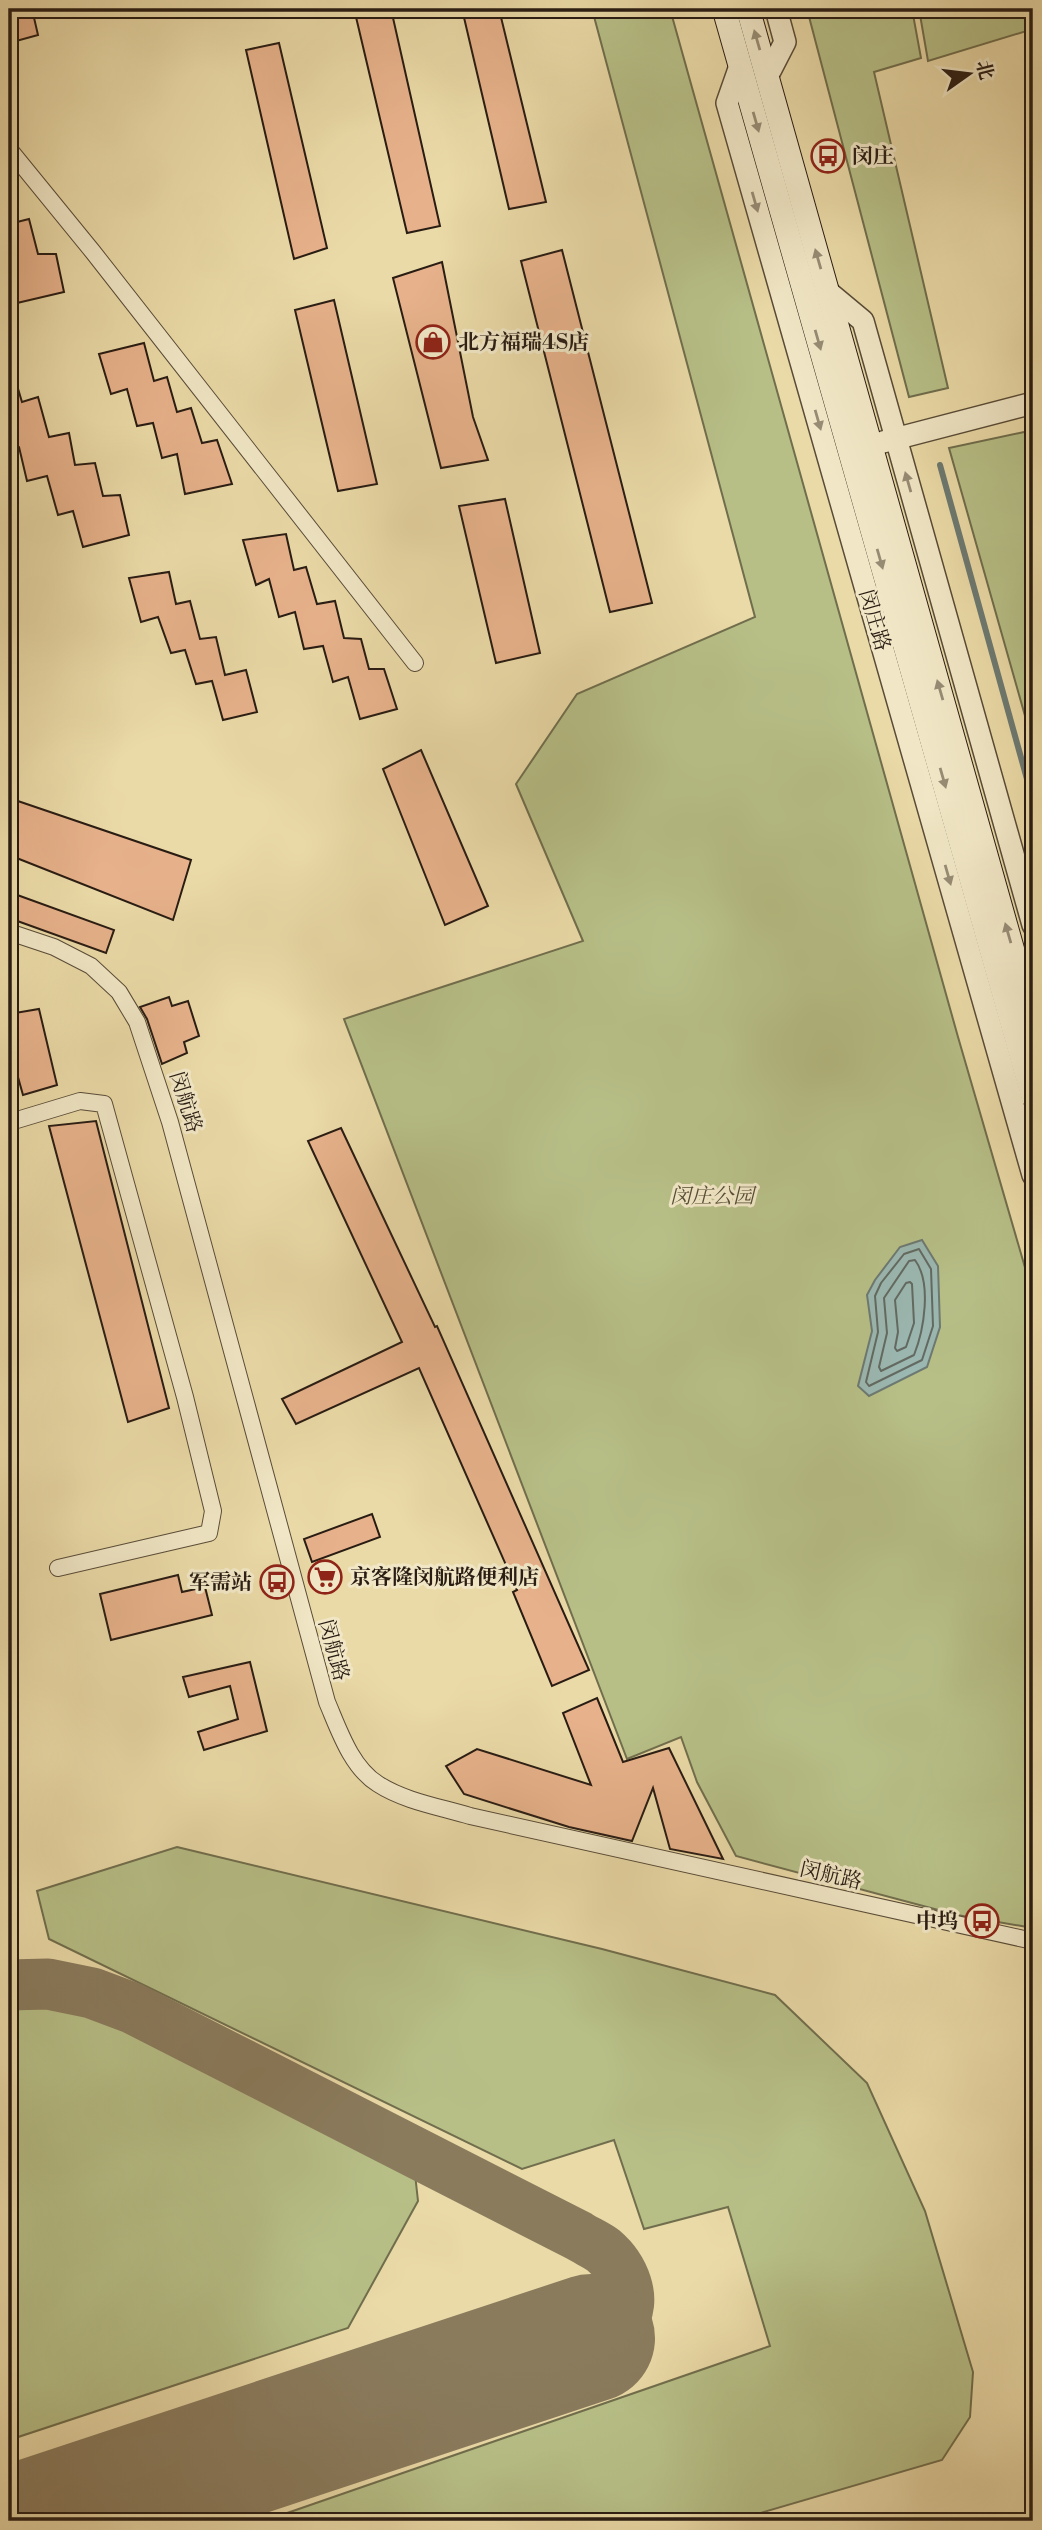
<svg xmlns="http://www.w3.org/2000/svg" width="1042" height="2530" viewBox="0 0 1042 2530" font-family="'Libre Bodoni','Noto Serif SC',serif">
<rect width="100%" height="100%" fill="#eadaa7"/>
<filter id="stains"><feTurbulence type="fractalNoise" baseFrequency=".00286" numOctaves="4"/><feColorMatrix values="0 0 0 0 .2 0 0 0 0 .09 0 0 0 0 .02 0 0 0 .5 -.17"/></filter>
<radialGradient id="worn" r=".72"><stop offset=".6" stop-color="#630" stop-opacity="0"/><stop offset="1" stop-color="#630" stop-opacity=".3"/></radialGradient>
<g fill="#b7bf87" stroke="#706e4d" stroke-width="2">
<path d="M592,9H670L958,1037L1033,1295V1928L957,1915L736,1856L697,1782L681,1737L627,1759L344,1019L583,941L516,784L577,694L755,617Z"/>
<path d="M807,9H912L921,58L874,72L948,388L909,397Z"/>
<path d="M919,9H1033V29L928,61Z"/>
<path d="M1029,431L1033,444V744L949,448Z"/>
<path d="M177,1847L602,1949L775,1995L867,2083L925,2211L973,2372L970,2417L942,2460L733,2521H264L770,2346L728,2207L644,2229L614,2140L522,2169L49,1939L37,1891Z"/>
<path d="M25,2005L75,2008L121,2019L406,2163L415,2174L418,2201L348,2328L9,2440V2006Z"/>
</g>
<path fill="#9bb8b2" stroke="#6d7a72" stroke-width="2" d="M922,1240L938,1266L940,1327L927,1367L869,1396L858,1386L872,1331L867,1295L875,1280L900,1247Z"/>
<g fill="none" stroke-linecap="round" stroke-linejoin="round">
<g stroke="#626a62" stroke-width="2">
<path d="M919,1249L931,1269L933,1326L922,1360L869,1386L866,1382L878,1332L875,1296L881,1283L904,1254Z"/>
<path d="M915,1260C932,1283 924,1330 914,1355L881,1371L879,1367L887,1333L884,1298L909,1261Z"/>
<path d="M910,1282L912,1284L914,1323L906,1347L897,1351L895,1348L898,1332L895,1300L906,1283Z"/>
</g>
<path stroke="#6d7a72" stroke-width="6" d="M940,465L1030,790"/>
<path stroke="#8a7b5d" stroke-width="51" d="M9,1985L48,1984L92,1993L132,2008L579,2236C587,2241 596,2245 603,2250C623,2267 639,2300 621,2323C615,2330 600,2334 591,2338"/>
<path stroke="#8a7b5d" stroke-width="128" d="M38,2521L591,2338"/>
</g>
<g fill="#e7b28b" stroke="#291c13" stroke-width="2">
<path d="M9,9H32L38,35L9,43Z"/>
<path d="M391,9L440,226L407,233L356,17Z"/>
<path d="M462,9H499L546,202L509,209Z"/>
<path d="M279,43L327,248L294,259L246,50Z"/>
<path d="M29,219L38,254H56L64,292L17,303L9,266V224Z"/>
<path d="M562,250L652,603L610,612L521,261Z"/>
<path d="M442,262L473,417L488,460L441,468L393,278Z"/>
<path d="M334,300L377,484L338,491L295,310Z"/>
<path d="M144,343L154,381L167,377L177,412L191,408L202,443L217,440L232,484L185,494L177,454L162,458L153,423L137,426L127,389L111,394L99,354Z"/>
<path d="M9,372H13L22,402L38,397L49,437L69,433L75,465L95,463L103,496L120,495L129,535L83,547L73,511L58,515L47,476L27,481L19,447L9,445Z"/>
<path d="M505,499L540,653L496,663L459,506Z"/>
<path d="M286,534L294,570L306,567L317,604L335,601L344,638L361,639L369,669H384L397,709L360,719L348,677L333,682L323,646L304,649L295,612L279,617L269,579L256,585L243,540Z"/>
<path d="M169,572L176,604L190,601L200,639L216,637L225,675L246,670L257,712L223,720L212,681L196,684L185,650L171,653L158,617L141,622L129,578Z"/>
<path d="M421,750L488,906L445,925L383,769Z"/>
<path d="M9,798L191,860L173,920L9,855Z"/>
<path d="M9,892L114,930L106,953L9,918Z"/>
<path d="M169,997L172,1006L188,1001L199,1036L184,1042L187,1053L162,1064L147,1019L140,1007Z"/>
<path d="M39,1009L57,1085L23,1095L9,1045V1014Z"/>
<path d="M96,1121L169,1408L128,1422L49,1126Z"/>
<path d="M341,1128L435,1327L437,1326L589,1670L552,1686L513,1592L517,1590L419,1368L296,1424L282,1399L402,1342L308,1141Z"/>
<path d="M372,1514L380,1537L312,1562L304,1539Z"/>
<path d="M178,1575L182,1592L205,1587L212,1615L111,1640L100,1594Z"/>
<path d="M250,1662L267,1731L204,1750L198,1732L238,1719L230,1686L189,1697L183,1677Z"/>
<path d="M597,1698L623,1762L669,1748L723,1859L670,1849L653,1788L632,1841L569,1827L464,1794L446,1766L477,1749L591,1785L563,1713Z"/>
</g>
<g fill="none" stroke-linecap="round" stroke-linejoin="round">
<defs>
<g id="minor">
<path d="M9,149L93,252L415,663"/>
<path d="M9,932L54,947L91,966L119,992L137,1022L170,1122L327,1702C339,1730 351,1767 378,1784C404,1801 440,1807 470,1816L1033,1941"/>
<path d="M17,1120L80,1101L104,1104L185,1397L213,1511L209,1533L58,1568"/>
</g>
<g id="tertiary">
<path d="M740,66L727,103L1033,1175"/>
<path d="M767,77L785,42L776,9"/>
<path d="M827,291L863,321L1033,925"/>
<path d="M883,442L1033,403"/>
</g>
<g id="secondary">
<path d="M724,9L1033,1097"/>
<path d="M748,9L1033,1022"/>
</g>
</defs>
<use href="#minor" stroke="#594c38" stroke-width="18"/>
<use href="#tertiary" stroke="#594c38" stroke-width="24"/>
<use href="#secondary" stroke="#291c13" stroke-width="25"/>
<use href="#minor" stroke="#f1e7c6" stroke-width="16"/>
<use href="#tertiary" stroke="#f1e7c6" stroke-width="21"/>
<use href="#secondary" stroke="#f1e7c6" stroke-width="23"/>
</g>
<defs><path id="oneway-solid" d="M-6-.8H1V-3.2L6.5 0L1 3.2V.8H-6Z" transform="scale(1.75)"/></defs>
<g fill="#978c75">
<use href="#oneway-solid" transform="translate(757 40) rotate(-106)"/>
<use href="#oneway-solid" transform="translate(756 122) rotate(74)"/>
<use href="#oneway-solid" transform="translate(755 202) rotate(74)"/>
<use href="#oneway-solid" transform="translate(818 259) rotate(-106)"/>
<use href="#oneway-solid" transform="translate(818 340) rotate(74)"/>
<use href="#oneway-solid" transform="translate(818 420) rotate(74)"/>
<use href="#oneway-solid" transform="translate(908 482) rotate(-106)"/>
<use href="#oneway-solid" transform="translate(880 559) rotate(74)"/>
<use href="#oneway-solid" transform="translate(940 690) rotate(-106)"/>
<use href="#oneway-solid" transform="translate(943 778) rotate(74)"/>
<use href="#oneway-solid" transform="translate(948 875) rotate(74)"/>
<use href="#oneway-solid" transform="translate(1008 933) rotate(-106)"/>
</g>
<defs>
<symbol id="bus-ring" viewBox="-11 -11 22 22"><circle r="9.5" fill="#f1e7c6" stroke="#8f2418" stroke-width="1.5"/><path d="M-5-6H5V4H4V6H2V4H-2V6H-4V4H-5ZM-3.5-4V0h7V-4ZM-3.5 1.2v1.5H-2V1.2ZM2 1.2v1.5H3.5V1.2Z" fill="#8f2418"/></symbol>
<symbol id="shop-ring" viewBox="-11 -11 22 22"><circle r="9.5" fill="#f1e7c6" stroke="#8f2418" stroke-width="1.5"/><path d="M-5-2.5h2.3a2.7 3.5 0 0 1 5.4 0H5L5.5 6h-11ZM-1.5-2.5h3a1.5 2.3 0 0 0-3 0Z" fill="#8f2418"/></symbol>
<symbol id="supermarket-ring" viewBox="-11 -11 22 22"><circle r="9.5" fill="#f1e7c6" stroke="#8f2418" stroke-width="1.5"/><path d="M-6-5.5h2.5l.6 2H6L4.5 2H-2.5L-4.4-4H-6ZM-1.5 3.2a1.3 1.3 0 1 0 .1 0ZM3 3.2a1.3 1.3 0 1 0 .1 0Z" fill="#8f2418"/></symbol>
</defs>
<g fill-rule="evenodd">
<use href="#bus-ring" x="809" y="137" width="38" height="38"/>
<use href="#shop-ring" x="414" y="323" width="38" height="38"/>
<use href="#supermarket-ring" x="306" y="1558" width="38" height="38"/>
<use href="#bus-ring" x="258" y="1563" width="38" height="38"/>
<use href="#bus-ring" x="963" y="1902" width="38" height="38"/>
</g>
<g text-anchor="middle" stroke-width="6" stroke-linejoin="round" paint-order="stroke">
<g font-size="21" font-weight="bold" fill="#291c13" stroke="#f1e7c6" text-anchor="start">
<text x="852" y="163">闵庄</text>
<text x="458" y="349">北方福瑞4S店</text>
<text x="350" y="1584">京客隆闵航路便利店</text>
<text x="252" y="1589" text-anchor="end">军需站</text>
<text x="958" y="1928" text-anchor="end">中坞</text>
</g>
<g font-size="21" fill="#291c13" stroke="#f1e7c6">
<text transform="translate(875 620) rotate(74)" y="7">闵庄路</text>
<text transform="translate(186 1102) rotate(73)" y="7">闵航路</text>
<text transform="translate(334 1650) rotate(75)" y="7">闵航路</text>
<text transform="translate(831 1875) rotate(13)" y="7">闵航路</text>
</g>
<g font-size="21" font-style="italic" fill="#544d36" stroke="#f1e7c6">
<text x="712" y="1203">闵庄公园</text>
</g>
</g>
<rect width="1042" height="2530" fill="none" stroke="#eadaa7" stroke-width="35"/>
<rect x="10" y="10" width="1021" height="2509" fill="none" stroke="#291c13" stroke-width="3.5"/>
<rect x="18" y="18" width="1007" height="2495" fill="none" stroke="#291c13" stroke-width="2"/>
<g transform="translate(969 74) rotate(76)" stroke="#f1e7c6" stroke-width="5" paint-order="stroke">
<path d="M0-5L12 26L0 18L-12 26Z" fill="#291c13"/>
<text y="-10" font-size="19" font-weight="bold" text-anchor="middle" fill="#291c13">北</text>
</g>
<rect width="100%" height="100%" filter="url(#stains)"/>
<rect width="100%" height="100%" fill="url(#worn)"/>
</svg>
